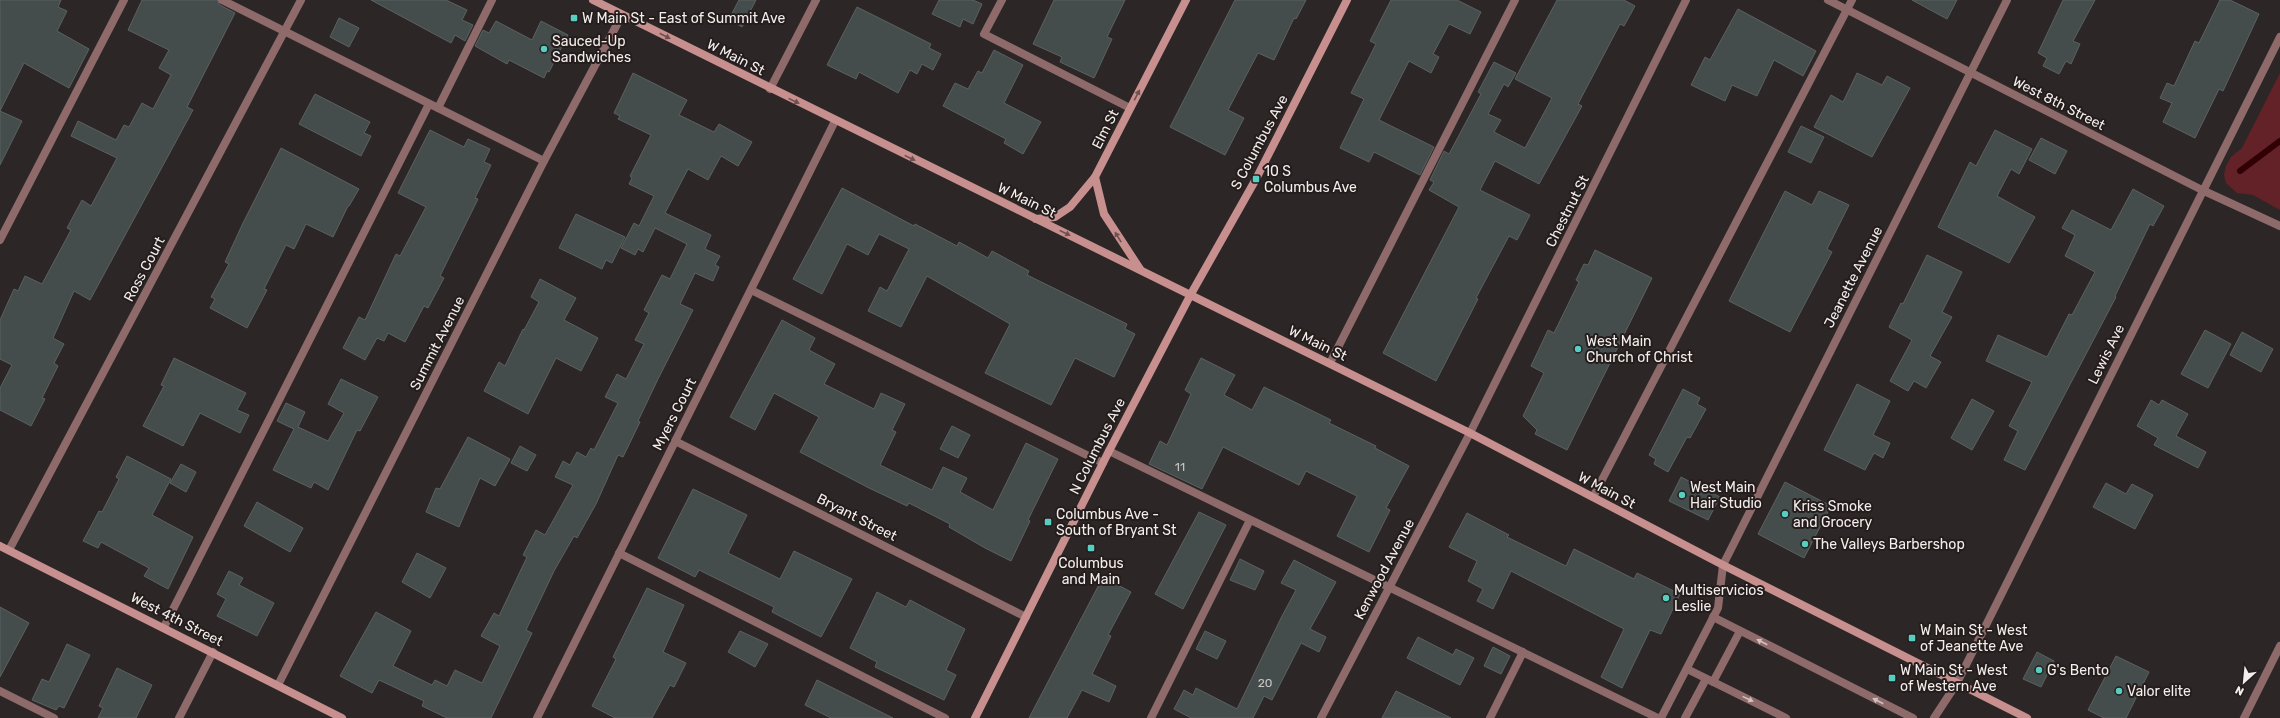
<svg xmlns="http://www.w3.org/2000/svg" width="2280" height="718" viewBox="0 0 2280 718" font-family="Rubik,sans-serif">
<rect width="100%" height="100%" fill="#2d2626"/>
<path fill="#632227" d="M2280,73V210L2253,195L2237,193L2226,183L2224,175L2226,166L2231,157L2242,148Z"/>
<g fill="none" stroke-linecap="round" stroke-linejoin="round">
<path stroke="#300005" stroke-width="6" d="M2240,171L2280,141"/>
</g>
<g fill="#454d4c" stroke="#5a6261">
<path d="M0,0H61L58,7L67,11L57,31L89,49L69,88L24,63L0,111L22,121L0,165Z"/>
<path d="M142,0H217L220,5L235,13L187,107L193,110L90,300L74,291L53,338L64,344L54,363L58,366L42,398L45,399L31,426L0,410V388L12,365L0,359V320L14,289L18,291L25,276L42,284L71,230L67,228L82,200L91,206L117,158L71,136L78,121L116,140L124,125L129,127L142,103L153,109L171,75L159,68L169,50L128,30Z"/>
<path d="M371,0H446L467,10L462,20L473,25L465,41L455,35L451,43Z"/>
<path d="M739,0H756L742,27L729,19Z"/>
<path d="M939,0H973L982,4L973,24L963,19L960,27L932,14Z"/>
<path d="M1054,0H1125L1107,37L1112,39L1094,78L1060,62L1062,57L1033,44Z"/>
<path d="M1235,0H1306L1296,19L1294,18L1274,60L1258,53L1228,110L1244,118L1225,155L1170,127Z"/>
<path d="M1391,0H1457L1481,12L1470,34L1449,24L1433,54L1439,57L1431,73L1409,61L1379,120L1434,147L1420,175L1374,152L1369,162L1340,148L1364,99L1351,93L1376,44L1370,41Z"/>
<path d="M1557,0H1624L1635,6L1624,26L1620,24L1578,104L1582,106L1539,184L1495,161L1480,190L1530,215L1517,240L1509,236L1476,298L1478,299L1436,381L1383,353L1459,207L1429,190L1434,182L1430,180L1444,151L1449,154L1481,94L1478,92L1494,62L1516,73L1508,87L1504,84L1488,114L1501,120L1494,132L1525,148L1552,98L1515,79Z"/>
<path d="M1912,0H1957L1947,19Z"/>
<path d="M2063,0H2095L2073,41L2080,44L2071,64L2066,61L2059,74L2043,66L2047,58L2038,53Z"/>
<path d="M2220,0H2230L2259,14L2223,91L2219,89L2195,138L2163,122L2172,103L2160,98L2167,83L2174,86L2195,41L2199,43Z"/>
<path d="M857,7L931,44L929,48L941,54L933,70L922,64L917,74L910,70L898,93L859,72L856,79L827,65Z"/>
<path d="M1738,9L1816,51L1803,76L1774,60L1757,96L1732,85L1725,101L1691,85L1705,57L1710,60Z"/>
<path d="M339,18L359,28L349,47L330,37Z"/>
<path d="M496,21L532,40L541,21L568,35L549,72L547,71L544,78L509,60L507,64L475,46L483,30L489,33Z"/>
<path d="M994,50L1023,65L1004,103L1041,122L1023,154L1004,143L1006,139L943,106L955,83L968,89L978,71L982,73Z"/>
<path d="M633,73L687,100L679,115L714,132L719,124L752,142L738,166L721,156L708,180L688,169L665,213L711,235L705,249L720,256L715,265L719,267L713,281L695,273L680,304L693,310L658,379L638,421L640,422L623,457L618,455L596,504L577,538L574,536L554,571L526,630L532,633L491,718H447L422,706L424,701L379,680L372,693L340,676L376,612L411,631L393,666L432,685L435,680L447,686L455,670L482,683L500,646L481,636L494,613L499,616L527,557L523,555L536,530L545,535L573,485L555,477L563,461L570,465L577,452L586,457L591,448L594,450L618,403L605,397L617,374L626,379L644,344L635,340L649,313L644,310L662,275L670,279L687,244L655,228L643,252L638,249L635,255L621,248L634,223L639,226L654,196L629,184L632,178L630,176L651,135L618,119L620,116L614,113Z"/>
<path d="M1857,73L1882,85L1887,76L1910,88L1872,157L1814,127L1831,95L1843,102Z"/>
<path d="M315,94L370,122L364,133L371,136L361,156L299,124Z"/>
<path d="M1801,126L1824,137L1811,163L1788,152Z"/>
<path d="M430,130L464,147L468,139L490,149L484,162L491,165L475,198L478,199L440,276L444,278L428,308L424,306L405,342L388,333L384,341L377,338L365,360L343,348L359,317L365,320L396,254L400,256L426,207L398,193Z"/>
<path d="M1995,130L2032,149L2019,174L2011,169L1997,196L2035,217L2009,263L1938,227L1970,162L1976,166Z"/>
<path d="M2041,138L2067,151L2055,174L2029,160Z"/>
<path d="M281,148L359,189L349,206H348L333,237L306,224L294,249L286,245L264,289L267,290L247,328L210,308L215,299L211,297L229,264L225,262L243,223Z"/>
<path d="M842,188L914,226L915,224L957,246L959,242L988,258L992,251L1029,271L1027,275L1127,324L1125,329L1135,334L1114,377L1075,358L1051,405L985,373L1010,324L927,276L901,327L868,311L880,287L887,291L909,249L879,234L868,255L847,244L822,294L793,279Z"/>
<path d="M2133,189L2164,206L2153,226L2150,224L2115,296L2116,297L2025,470L2004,460L2018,431L2009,426L2032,382L1986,361L1998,335L2047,357L2069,314L2072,315L2095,272L2065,256L2075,235L2062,228L2072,210L2111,230Z"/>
<path d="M1785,191L1812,205L1819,191L1849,205L1827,249L1832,252L1790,332L1729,301Z"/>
<path d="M576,214L625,237L612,263L606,260L602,269L559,248Z"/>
<path d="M1595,250L1652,278L1567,450L1535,434L1537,430L1523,416L1544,373L1531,366L1548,330L1554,333L1579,282L1576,280L1584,264L1588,265Z"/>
<path d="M1927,255L1962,272L1942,312L1952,317L1930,356L1941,362L1926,388L1914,381L1908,391L1890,381L1912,340L1889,327L1901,303L1903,304Z"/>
<path d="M540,279L576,298L564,320L598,338L581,371L556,358L528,414L484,391L499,362L505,366L523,329L524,330L539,302L531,297Z"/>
<path d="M782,320L815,338L809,350L835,364L824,384L874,409L881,393L905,404L892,430L896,432L880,465L932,490L943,467L967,478L960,492L993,510L1026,443L1058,459L1028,520L1030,521L1011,561L985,548L949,527L950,524L909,503L907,506L869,488L800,452L819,417L774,393L755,430L730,417Z"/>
<path d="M2205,330L2231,344L2208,388L2181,374Z"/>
<path d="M2242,332L2273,349L2261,372L2230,355Z"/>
<path d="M174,358L246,393L237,410L249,415L240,433L200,413L183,446L143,426L164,386L161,385Z"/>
<path d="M1201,358L1235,375L1224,395L1252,410L1264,387L1331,420L1329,423L1376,446L1375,448L1409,466L1386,508L1390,510L1369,552L1337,536L1357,496L1306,471L1299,485L1223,447L1202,489L1149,464L1160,441L1167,445L1191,394L1185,390Z"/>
<path d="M341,379L378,397L360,431L357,430L328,490L314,482L311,488L273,470L294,429L277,421L286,403L305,412L298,427L328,441L344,413L328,404Z"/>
<path d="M1857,384L1890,401L1873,435L1890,443L1883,458L1874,453L1865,470L1824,450Z"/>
<path d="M1683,389L1700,398L1697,404L1706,409L1690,438L1687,437L1668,472L1654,464L1656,459L1649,455Z"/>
<path d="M1972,399L1994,411L1972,450L1951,438Z"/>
<path d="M2151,400L2159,405L2162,400L2188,414L2176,436L2206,452L2198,468L2154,445L2158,438L2137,426Z"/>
<path d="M952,426L970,435L958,458L940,449Z"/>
<path d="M468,437L510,459L495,486L480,478L459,527L426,512L436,488L440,489Z"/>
<path d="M520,446L536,455L527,471L511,463Z"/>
<path d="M127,456L171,479L152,515L193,537L168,589L144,576L149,568L101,542L98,548L83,541L99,511L102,512L119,479L116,477Z"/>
<path d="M181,464L196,472L186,492L170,483Z"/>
<path d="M1681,477L1720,497L1708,520L1669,501Z"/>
<path d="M1785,482L1831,506L1804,558L1758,534Z"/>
<path d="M2106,483L2126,494L2132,484L2153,495L2135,529L2093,507Z"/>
<path d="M693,489L747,515L728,553L780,579L794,551L852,579L821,637L772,612L774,607L699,570L695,577L658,558Z"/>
<path d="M257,502L303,528L290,552L244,526Z"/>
<path d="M1199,512L1226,525L1183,609L1155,594Z"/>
<path d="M1467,513L1509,535L1507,537L1566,566L1574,549L1634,579L1637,573L1680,594L1661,634L1650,630L1622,688L1601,677L1624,629L1511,571L1493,609L1477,601L1483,589L1468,581L1477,561L1449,547Z"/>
<path d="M417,553L446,568L430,598L402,582Z"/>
<path d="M1240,559L1264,571L1255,590L1230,580Z"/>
<path d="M1294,560L1336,582L1310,629L1326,637L1319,652L1301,643L1272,700L1264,696L1253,718H1191L1174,709L1184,690L1193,695L1196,688L1237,709L1281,618L1296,590L1281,583Z"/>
<path d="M229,571L243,578L239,585L274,603L257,636L217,616L226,599L217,594Z"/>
<path d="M1103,577L1131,592L1108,635L1111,636L1092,674L1116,686L1109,702L1082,690L1067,718H1029Z"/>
<path d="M647,588L684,605L663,652L686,663L674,687L670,685L652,718H615L592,706L616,659L613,657Z"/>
<path d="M877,592L906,607L910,600L965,629L946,670L956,675L944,700L875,667L877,662L850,648Z"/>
<path d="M0,607L29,623L0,677Z"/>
<path d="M740,631L768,644L755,667L728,652Z"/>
<path d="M1205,631L1226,641L1217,659L1196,649Z"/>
<path d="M1418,637L1453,655L1456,649L1474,658L1460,685L1407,658Z"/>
<path d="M67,644L90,655L64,708L59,706L56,710L32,700L42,679L49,682Z"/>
<path d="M1493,647L1510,656L1501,674L1484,666Z"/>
<path d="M2037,652L2054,661L2041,687L2023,679Z"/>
<path d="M2116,656L2149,672L2126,718H2104L2088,710Z"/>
<path d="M117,668L152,685L136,718H98L103,708L99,706Z"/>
<path d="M817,680L893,718H831L805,705Z"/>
<path d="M1396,691L1451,718H1382Z"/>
</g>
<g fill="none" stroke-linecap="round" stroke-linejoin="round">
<g stroke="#8e6a6a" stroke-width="8">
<path d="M222,0L544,161"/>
<path d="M1002,0L984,34L1130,108"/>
<path d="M438,108L492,0"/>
<path d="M0,240L124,0"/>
<path d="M751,290L1103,463"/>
<path d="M1330,363L1515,0"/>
<path d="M1109,451L1658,718"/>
<path d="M1593,497L1852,0"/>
<path d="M619,553L945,718"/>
<path d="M1713,617L1913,718"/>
<path d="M164,627L429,104"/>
<path d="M1687,669L1786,718"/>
<path d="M1713,682L1740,631"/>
<path d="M0,691L54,718"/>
<path d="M1151,718L1250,520"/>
<path d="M1490,718L1523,652"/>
<path d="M1685,718L1706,679"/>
<path d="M1934,718L1957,683"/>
<path d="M2244,718L2280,646"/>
</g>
<g stroke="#8e6a6a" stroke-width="8">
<path d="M1828,0L2202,190L2280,226"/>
<path d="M770,89L816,0"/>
<path d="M675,441L1026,617"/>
<path d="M9,550L301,0"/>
<path d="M1957,683L2280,37"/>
<path d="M278,685L544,161L622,15"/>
<path d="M179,718L213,652"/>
<path d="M537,718L835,121"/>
<path d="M1321,718L1470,433L1686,0"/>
<path d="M1661,718L1718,608L1723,565L2007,0"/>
</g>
<g stroke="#c88f8f" stroke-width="8">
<path d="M593,0L1470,433L1723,565L2027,718"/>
<path d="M1036,219L1055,217L1070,207L1095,177"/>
<path d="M1140,269L1104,214L1095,177L1186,0"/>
<path d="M0,546L342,718"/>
<path d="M975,718L1109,451L1191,294L1256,179L1347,0"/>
</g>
</g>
<defs><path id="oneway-solid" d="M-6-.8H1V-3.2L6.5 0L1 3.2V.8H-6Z"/></defs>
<g fill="#6e5050">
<use href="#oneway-solid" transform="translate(665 36) rotate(27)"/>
<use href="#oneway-solid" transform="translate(1137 95) rotate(-63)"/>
<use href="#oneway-solid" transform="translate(794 101) rotate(26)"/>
<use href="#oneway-solid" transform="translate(910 158) rotate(26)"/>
<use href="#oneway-solid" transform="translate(1065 233) rotate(26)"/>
<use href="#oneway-solid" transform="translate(1118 237) rotate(-122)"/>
</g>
<g fill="#d0c0bf">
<use href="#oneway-solid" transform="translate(1762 642) rotate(-153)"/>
<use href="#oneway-solid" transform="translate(1748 699) rotate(26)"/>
<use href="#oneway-solid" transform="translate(1878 701) rotate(-153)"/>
</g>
<g fill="#58cec0" stroke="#241d1c" stroke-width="1.5">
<rect x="570" y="14" width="8" height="8" rx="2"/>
<circle cx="544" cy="49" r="4"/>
<rect x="1252" y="175" width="8" height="8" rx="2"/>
<circle cx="1578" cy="349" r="4"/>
<circle cx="1682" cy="495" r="4"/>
<circle cx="1785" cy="514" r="4"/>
<rect x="1044" y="518" width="8" height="8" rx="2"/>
<circle cx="1805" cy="544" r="4"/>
<rect x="1087" y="544" width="8" height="8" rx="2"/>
<circle cx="1666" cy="598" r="4"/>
<rect x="1908" y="634" width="8" height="8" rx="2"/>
<circle cx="2039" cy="670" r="4"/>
<rect x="1888" y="674" width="8" height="8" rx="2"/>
<circle cx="2119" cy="691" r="4"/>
</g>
<g text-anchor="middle" stroke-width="4" stroke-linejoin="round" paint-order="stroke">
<g font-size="12" fill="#c8c6c5">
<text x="1180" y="471">11</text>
<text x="1265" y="687">20</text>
</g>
<g font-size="14" fill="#f3eeed" stroke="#241d1c" text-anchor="start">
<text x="582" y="23">W Main St - East of Summit Ave</text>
<text x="552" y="46">Sauced-Up<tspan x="552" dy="16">Sandwiches</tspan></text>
<text x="1264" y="176">10 S<tspan x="1264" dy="16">Columbus Ave</tspan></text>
<text x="1586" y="346">West Main<tspan x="1586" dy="16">Church of Christ</tspan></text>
<text x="1690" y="492">West Main<tspan x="1690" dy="16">Hair Studio</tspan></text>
<text x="1793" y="511">Kriss Smoke<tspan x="1793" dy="16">and Grocery</tspan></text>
<text x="1056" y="519">Columbus Ave -<tspan x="1056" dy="16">South of Bryant St</tspan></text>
<text x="1813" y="549">The Valleys Barbershop</text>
<text x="1091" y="568" text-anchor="middle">Columbus<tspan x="1091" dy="16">and Main</tspan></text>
<text x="1674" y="595">Multiservicios<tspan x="1674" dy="16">Leslie</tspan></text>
<text x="1920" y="635">W Main St - West<tspan x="1920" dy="16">of Jeanette Ave</tspan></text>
<text x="1900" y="675">W Main St - West<tspan x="1900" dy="16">of Western Ave</tspan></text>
<text x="2047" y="675">G's Bento</text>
<text x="2127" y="696">Valor elite</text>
</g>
<g font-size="14" fill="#f3eeed" stroke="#241d1c">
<text transform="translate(736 57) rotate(27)" y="5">W Main St</text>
<text transform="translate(2059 103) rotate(27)" y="5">West 8th Street</text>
<text transform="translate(1105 129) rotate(-63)" y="5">Elm St</text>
<text transform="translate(1259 142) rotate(-62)" y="5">S Columbus Ave</text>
<text transform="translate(1027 200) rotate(26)" y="5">W Main St</text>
<text transform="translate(1567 211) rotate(-63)" y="5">Chestnut St</text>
<text transform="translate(144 269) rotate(-62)" y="5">Ross Court</text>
<text transform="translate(1853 277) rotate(-63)" y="5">Jeanette Avenue</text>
<text transform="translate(437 343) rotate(-63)" y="5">Summit Avenue</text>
<text transform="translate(1318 343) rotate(26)" y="5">W Main St</text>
<text transform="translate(2106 354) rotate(-64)" y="5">Lewis Ave</text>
<text transform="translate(674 414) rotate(-63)" y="5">Myers Court</text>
<text transform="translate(1097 446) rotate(-63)" y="5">N Columbus Ave</text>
<text transform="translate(1607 490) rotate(28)" y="5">W Main St</text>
<text transform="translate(857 517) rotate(27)" y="5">Bryant Street</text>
<text transform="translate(1384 569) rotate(-62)" y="5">Kenwood Avenue</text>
<text transform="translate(177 619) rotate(27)" y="5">West 4th Street</text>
</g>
</g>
<g transform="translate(2244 682) rotate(207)" stroke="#241d1c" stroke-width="3" paint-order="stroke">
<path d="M0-3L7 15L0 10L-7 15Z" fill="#f3eeed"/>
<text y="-6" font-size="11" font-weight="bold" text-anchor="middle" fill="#f3eeed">N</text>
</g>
</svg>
